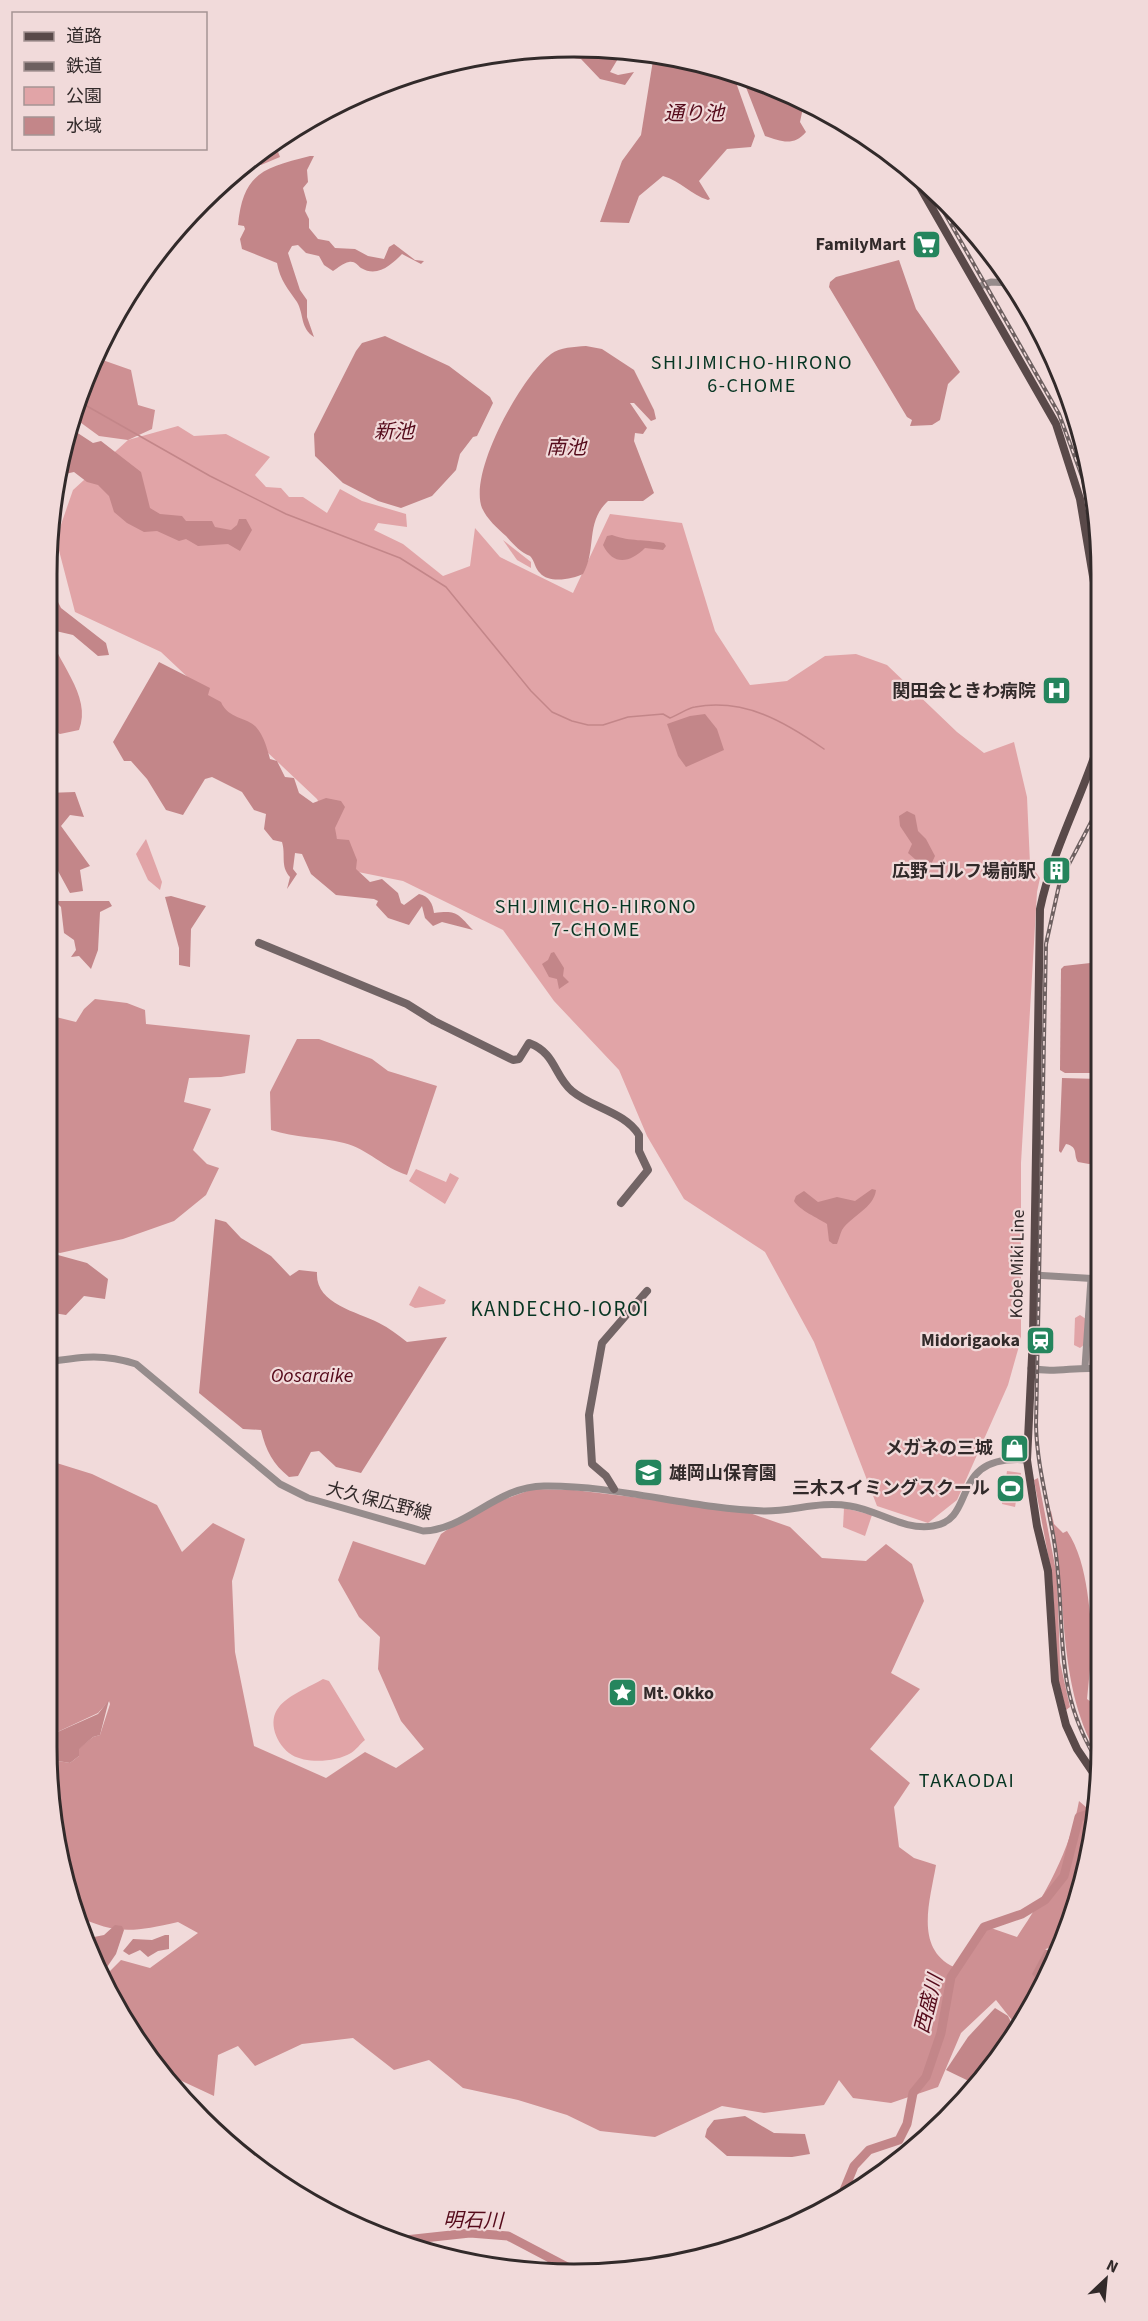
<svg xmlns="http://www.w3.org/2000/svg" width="1148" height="2321" viewBox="0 0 1148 2321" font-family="'Source Sans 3','Noto Sans JP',sans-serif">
<rect width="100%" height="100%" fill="#f1dada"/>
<g fill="#e1a4a7">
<path d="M178,426L194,436L226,434L270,457L255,475L266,487L281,488L289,497H303L327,513L340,489L362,501L406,514L407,527L378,523L374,530L403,544L443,576L470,566L475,528L500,557L573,593L610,514L682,523L715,631L750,685L787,681L825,656L856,654L887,665L957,732L984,753L1014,742L1027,797L1030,864L1040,878L1037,892L1021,1163V1339L1008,1385L957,1500L928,1523L877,1506L814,1342L765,1252L684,1199L647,1136L619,1070L554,1001L503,930L403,881L353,871L317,799L161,652L75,612L56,539L73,490L128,440Z"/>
<path d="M503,540L531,562V568L517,560Z"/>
<path d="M146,839L162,882L160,890L148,880L136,854Z"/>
<path d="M416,1169L446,1182L450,1173L459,1178L445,1204L409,1181Z"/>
<path d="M419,1286L446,1300L444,1304L415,1308L409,1305Z"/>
<path d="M1080,1315L1086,1319L1085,1344L1080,1348L1074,1345L1075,1318Z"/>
<path d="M1007,1471L1021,1473L1015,1507L1002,1504Z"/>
<path d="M844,1508L872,1515L865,1536L843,1527Z"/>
<path d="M323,1679L329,1681L365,1740C360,1744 356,1750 351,1753C336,1762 307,1764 292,1755C276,1745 267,1721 279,1707C288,1695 310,1687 323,1679Z"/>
</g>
<g fill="#ce9093">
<path d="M277,149L280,157L261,165L251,160L262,151Z"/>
<path d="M94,357L131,370L138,405L155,410L152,429L128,440L99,436L73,417L87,372Z"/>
<path d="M47,627C55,661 93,695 79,730L60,734L47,728Z"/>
<path d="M47,992L52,1016L76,1022L84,1009L95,999L127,1003L145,1010L146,1024L250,1035L245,1073L221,1077L189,1078L184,1102L211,1109L193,1150L207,1164L219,1168L206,1195L174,1221L123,1239L60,1253L47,1250Z"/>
<path d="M297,1039H319L372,1059L388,1071L437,1086L407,1175C384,1168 368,1149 344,1143C320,1137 295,1138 271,1130L270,1092Z"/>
<path d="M47,1460L92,1474L157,1505L182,1552L213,1523L245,1539L232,1581L235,1652L254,1746L326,1778L365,1752L396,1768L424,1749L401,1721L378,1669L380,1637L359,1617L338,1580L353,1541L425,1565L441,1534L477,1509L533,1489L574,1490L741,1510L790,1527L822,1558L866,1561L886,1544L912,1564L924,1601L891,1673L920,1689L870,1749L910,1783L894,1807L899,1847L914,1858L936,1865C930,1901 914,1948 954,1967L988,1927L1017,1937C1045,1895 1070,1851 1079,1801L1095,1815L1091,1850L1064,1941L1046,1949L1033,1974L1040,1984L1015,2024L996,2000L961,2033L938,2087L891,2103L853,2098L839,2080L824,2105L764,2113L722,2106L655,2137L600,2131L567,2115L518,2100L463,2088L429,2060L394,2070L353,2038L302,2044L255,2066L238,2046L218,2055L214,2096L156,2069L106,1975L121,1960L150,1968L198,1933L178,1922C133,1932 117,1935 74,1915L47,1753L58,1761L70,1763L79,1756L78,1749L93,1737L100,1735L110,1704L109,1701L98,1713L53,1734L47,1733Z"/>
<path d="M1038,1478L1057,1576L1060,1662L1070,1707L1066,1710L1058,1679L1052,1576L1034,1480Z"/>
<path d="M1051,1511L1054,1524L1063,1533L1067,1531C1090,1565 1089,1618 1095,1659L1090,1669L1087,1699L1091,1702L1090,1710L1101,1713L1100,1759C1054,1684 1070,1595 1049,1512Z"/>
</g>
<g fill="#c38689">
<path d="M574,47L619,51V57L610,72L618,75L634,72L625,85L600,79L581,59L547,55V49Z"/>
<path d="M654,54L677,57L733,74L755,136L751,147L727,149L699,181L710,199L708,200C691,195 681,181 663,176L639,196L629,223L600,222L622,161L641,135Z"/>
<path d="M742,77L776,87L804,103L800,122L806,132C793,147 781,141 765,136Z"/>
<path d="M310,156H314L307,170L308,182L303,188L307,202L305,211L309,219V228L318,239L329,241L335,248L355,249L368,256L384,259L389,247L394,244L415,260L424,261L421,264L402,254C392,264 378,278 361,268C357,265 355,261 349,262C343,263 338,268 333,271L324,265L319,256L306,253L298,245L292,246L288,253L300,290L307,300V317L314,337C300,328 304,314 297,302C288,289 280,280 277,263L242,249L240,239L245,229L244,226L238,225C243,173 263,168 310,156Z"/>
<path d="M899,260L916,309L960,372L948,384L940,420L932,425L910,426L912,420L907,417L829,287L830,282L836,277Z"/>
<path d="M385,336L449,366L490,397L493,403L477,436L473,437L460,454L456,470L432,496L401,508L378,501L343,483L315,456L314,434L356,351L362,343Z"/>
<path d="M586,346L602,349L634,370L654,410L656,419L651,421L634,403H630L647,428L643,434L635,433L634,441L654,493L643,501H608C585,522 597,550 583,574C573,579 549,584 540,573C535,569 535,561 530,556C520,552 513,544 506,536C497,528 487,519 482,508C468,472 522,376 551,354C560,347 574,347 586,346Z"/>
<path d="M70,428L93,443L101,441L141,472L150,508L160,514L182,516L186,521H212L215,527L231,530L237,525L239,519H246L252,530L240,551L228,544L198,546L186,539L179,541L157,531L144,532L127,523L114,512L109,496L98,485L87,482L74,472L56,476Z"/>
<path d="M612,535C632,542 643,539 664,543L666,546L663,550L645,548C630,563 613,566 603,545L607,536Z"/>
<path d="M47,580L61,608L106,643L109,655L98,656L73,635L47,629Z"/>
<path d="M159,662L210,688L208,695L221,702C228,719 247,717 256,727C264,736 267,748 270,759L277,761L285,777L294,778L299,793L313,803L326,798L341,801L345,807L335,828L337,839L349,840L357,860L356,869L370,882L382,879L398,893L401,903L404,905L419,894C429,896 433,904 434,913C457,910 457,913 473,930L442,922L433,926L425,918L422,906L409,925L388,918L376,905L378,901L374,899L336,895L311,874L302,854L295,853L293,869L297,874L287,889L290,877C280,866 286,855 282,842L273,840L264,829L266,814L254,810L242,792L212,777L205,779L183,815L166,810L147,779L131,761H124L113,742Z"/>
<path d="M705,714L717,729L724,750L686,767L678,756L667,724L690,716Z"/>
<path d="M75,792L84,817L70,815L61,826L90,866L80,870L83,891L70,893L52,860L47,857V793Z"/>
<path d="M907,811L915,815L918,831L926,839L935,856L928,871L923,874L919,873L916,860L908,853L912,844L900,826L899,816Z"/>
<path d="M171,896L206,906L191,929L190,967L179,965V948L165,897Z"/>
<path d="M55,901H109L112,906L100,912L98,950L91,969L79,956L71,957L76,950L74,940L64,933L61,907Z"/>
<path d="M554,952L564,968L563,976L569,982L559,989L557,979L549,977L542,964L548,960L551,953Z"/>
<path d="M1099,962V1073H1065L1060,1070L1061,969L1064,966Z"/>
<path d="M1062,1078L1099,1079V1162L1089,1164L1078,1162C1073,1155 1079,1147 1066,1144L1061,1153L1059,1151Z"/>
<path d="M872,1189L876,1190C874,1208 851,1216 842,1230C840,1234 839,1239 837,1244H833L829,1241L827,1224C818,1218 799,1210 794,1201L796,1196L804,1191L818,1202L837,1197L855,1201Z"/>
<path d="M215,1219L226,1222L241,1238L271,1256L290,1276L299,1270L317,1272C315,1304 356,1311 379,1323C389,1328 398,1335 407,1342L447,1337L361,1473L336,1467L319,1451L311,1452L298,1476L289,1477C273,1464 266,1451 261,1430L243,1429L199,1393Z"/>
<path d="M47,1252L87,1263L108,1279L105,1299L84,1296L66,1315L47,1312Z"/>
<path d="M109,1700L100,1735L93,1737L79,1749V1756L70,1763L58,1761L47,1753V1733L53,1734L98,1714Z"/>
<path d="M115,1925L122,1926L124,1930L116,1954L105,1970L85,1935L89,1938L104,1935Z"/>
<path d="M165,1935H169V1949L158,1951L148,1957L140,1950L129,1955L123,1951L133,1939L152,1940Z"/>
<path d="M1061,1949L1040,1984L1032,1974L1045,1950Z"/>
<path d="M995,2008L1008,2016L1013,2026L977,2085L946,2070L968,2037Z"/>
<path d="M745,2116L774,2133L805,2134L810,2154L792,2157L727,2156L705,2137L707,2129L714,2120Z"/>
</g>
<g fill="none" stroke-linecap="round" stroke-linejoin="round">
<path stroke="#c38689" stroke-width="1.5" d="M78,401L210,476L286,514L400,558L446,587L531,691L552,712L572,721L588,725H603L628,717L663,714L670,718C679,715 687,708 695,707C745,698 785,722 824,749"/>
<g stroke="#c38689" stroke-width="9">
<path d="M840,2200L854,2166L869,2150L899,2140L907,2124L913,2093L926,2077L941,2033L951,1977L984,1927L1022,1914L1045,1900L1064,1876L1079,1817L1095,1812"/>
<path d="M405,2240L470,2233L508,2236L569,2268"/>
</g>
<g stroke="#968c8c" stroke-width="7">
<path d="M978,287L991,282L1010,283"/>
<path d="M1034,1275L1100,1279"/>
<path d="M47,1362C81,1357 102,1353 136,1364L280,1484L308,1498L423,1531C466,1530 497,1486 544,1486C618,1485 691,1509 765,1511C795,1511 819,1501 850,1506C878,1510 904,1531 933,1526C979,1519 947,1454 1027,1460"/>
<path d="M1085,1367L1091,1279"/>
<path d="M1031,1368C1053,1374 1077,1366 1100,1369"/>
</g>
<g stroke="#726465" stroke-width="8">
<path d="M259,943L407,1004L434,1021L513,1060L519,1059L529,1043C556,1053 554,1076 572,1091C592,1108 625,1112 639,1135V1151L648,1170L621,1203"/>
<path d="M614,1489L606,1476L592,1464L589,1415L602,1343L647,1291"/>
</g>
<g stroke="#594949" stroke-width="8">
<path d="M912,173L1056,424L1080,499L1097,600"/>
<path d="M1098,746C1080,801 1052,852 1040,909L1033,1336L1027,1460L1037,1526L1048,1571L1055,1681L1066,1725L1077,1749L1098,1780"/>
</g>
<defs>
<g id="rail">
<path d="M935,196L1059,414L1083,479L1097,555"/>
<path d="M1098,809L1060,881L1046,944L1036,1425C1037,1468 1049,1506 1055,1547C1067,1629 1051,1690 1100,1765"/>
</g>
</defs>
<use href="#rail" stroke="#6d6060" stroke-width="4"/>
<use href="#rail" stroke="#f1dada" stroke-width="1.5" stroke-dasharray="4.5" stroke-linecap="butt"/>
</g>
<defs>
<symbol id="supermarket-square" viewBox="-11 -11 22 22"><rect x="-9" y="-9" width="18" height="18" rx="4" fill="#25855d" stroke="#f1dada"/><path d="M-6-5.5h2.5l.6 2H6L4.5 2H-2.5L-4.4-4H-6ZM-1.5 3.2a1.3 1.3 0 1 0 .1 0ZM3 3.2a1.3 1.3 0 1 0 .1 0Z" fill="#fff"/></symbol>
<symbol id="hospital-square" viewBox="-11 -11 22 22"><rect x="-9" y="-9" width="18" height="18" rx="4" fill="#25855d" stroke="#f1dada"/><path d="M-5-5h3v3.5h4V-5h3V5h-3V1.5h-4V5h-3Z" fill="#fff"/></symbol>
<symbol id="building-square" viewBox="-11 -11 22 22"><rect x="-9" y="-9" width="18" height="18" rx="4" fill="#25855d" stroke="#f1dada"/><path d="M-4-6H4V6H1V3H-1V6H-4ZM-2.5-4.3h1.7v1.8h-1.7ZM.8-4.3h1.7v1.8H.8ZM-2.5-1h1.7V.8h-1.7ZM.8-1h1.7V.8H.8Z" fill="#fff"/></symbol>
<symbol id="station-square" viewBox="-11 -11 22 22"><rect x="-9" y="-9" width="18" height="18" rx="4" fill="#25855d" stroke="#f1dada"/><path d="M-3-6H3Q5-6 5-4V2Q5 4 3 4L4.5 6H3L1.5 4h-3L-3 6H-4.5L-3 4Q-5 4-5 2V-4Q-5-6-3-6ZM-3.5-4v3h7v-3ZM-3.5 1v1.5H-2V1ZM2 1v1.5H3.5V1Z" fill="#fff"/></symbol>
<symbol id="shop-square" viewBox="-11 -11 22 22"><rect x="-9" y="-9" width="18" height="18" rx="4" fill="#25855d" stroke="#f1dada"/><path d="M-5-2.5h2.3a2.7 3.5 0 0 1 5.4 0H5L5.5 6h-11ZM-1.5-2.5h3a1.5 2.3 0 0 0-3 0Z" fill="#fff"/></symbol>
<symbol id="school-square" viewBox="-11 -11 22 22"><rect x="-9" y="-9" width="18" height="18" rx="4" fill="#25855d" stroke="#f1dada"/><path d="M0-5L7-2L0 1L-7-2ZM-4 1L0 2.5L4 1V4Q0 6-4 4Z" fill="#fff"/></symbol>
<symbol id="stadium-square" viewBox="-11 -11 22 22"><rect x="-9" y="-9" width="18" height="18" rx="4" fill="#25855d" stroke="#f1dada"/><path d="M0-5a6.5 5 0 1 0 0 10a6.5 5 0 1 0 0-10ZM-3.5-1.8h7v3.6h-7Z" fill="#fff"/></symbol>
<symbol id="sight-square" viewBox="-11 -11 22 22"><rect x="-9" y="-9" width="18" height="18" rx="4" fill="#25855d" stroke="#f1dada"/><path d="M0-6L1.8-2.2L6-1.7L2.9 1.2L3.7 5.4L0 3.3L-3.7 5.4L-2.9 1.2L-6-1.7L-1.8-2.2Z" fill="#fff"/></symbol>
</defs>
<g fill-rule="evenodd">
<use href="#supermarket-square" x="910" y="228" width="33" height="33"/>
<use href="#hospital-square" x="1040" y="674" width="33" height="33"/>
<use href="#building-square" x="1040" y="854" width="33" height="33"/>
<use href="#station-square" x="1024" y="1324" width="33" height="33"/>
<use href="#shop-square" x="998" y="1432" width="33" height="33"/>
<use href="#school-square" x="632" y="1456" width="33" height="33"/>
<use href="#stadium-square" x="994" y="1472" width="33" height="33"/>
<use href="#sight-square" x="606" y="1676" width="33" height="33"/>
</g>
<g text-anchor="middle" stroke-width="4.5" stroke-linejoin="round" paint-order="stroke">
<g font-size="18" font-weight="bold" fill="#322a2a" stroke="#f1dada" text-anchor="end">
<text x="906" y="250">FamilyMart</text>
<text x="1036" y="697">関田会ときわ病院</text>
<text x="1036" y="877">広野ゴルフ場前駅</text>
<text x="1020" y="1346">Midorigaoka</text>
<text x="993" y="1454">メガネの三城</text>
<text x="669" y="1479" text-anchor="start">雄岡山保育園</text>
<text x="990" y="1494">三木スイミングスクール</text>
<text x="643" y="1699" text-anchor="start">Mt. Okko</text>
</g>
<g font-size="18" fill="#322a2a" stroke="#f1dada">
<text transform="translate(1017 1264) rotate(-89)" y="6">Kobe Miki Line</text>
<text transform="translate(379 1501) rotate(14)" y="6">大久保広野線</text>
</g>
<g font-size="20" font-style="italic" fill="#550a1a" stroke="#f1dada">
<text x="694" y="120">通り池</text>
<text x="394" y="438">新池</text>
<text x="566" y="454">南池</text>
<text x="312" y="1382">Oosaraike</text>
<text transform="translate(928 2004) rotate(-76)" y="7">西盛川</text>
<text transform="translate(473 2220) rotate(1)" y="7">明石川</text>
</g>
<g font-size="20" letter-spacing="1.5" fill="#063522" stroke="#f1dada">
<text x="752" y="369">SHIJIMICHO-HIRONO<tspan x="752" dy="23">6-CHOME</tspan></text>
<text x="596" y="913">SHIJIMICHO-HIRONO<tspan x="596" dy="23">7-CHOME</tspan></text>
<text x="967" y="1787">TAKAODAI</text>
</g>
<g font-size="21" letter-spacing="1.5" fill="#063522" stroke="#f1dada">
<text x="560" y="1316">KANDECHO-IOROI</text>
</g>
</g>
<path d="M0 0H1148V2321H0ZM574 57H574A517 517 0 0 1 1091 574V1747A517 517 0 0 1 574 2264H574A517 517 0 0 1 57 1747V574A517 517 0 0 1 574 57Z" fill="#f1dada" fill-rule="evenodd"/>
<path fill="none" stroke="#322a2a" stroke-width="3" d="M574 57H574A517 517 0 0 1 1091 574V1747A517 517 0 0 1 574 2264H574A517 517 0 0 1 57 1747V574A517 517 0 0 1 574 57Z"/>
<rect x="12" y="12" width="195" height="138" fill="#f1dada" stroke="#a59494" stroke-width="1.5"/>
<rect x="24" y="32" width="30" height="9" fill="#594949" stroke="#a59494" stroke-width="1.5"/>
<text x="66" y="42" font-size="18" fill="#322a2a">道路</text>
<rect x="24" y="62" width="30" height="9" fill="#6d6060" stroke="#a59494" stroke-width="1.5"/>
<text x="66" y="72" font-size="18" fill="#322a2a">鉄道</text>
<rect x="24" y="87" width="30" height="18" fill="#e1a4a7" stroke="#a59494" stroke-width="1.5"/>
<text x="66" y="102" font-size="18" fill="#322a2a">公園</text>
<rect x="24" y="117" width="30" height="18" fill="#c38689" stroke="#a59494" stroke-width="1.5"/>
<text x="66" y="132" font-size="18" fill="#322a2a">水域</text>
<g transform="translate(1106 2279) rotate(26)" stroke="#f1dada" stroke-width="4.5" paint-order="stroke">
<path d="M0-4.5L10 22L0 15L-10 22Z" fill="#322a2a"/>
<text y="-9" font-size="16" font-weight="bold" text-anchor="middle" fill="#322a2a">N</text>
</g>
</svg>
